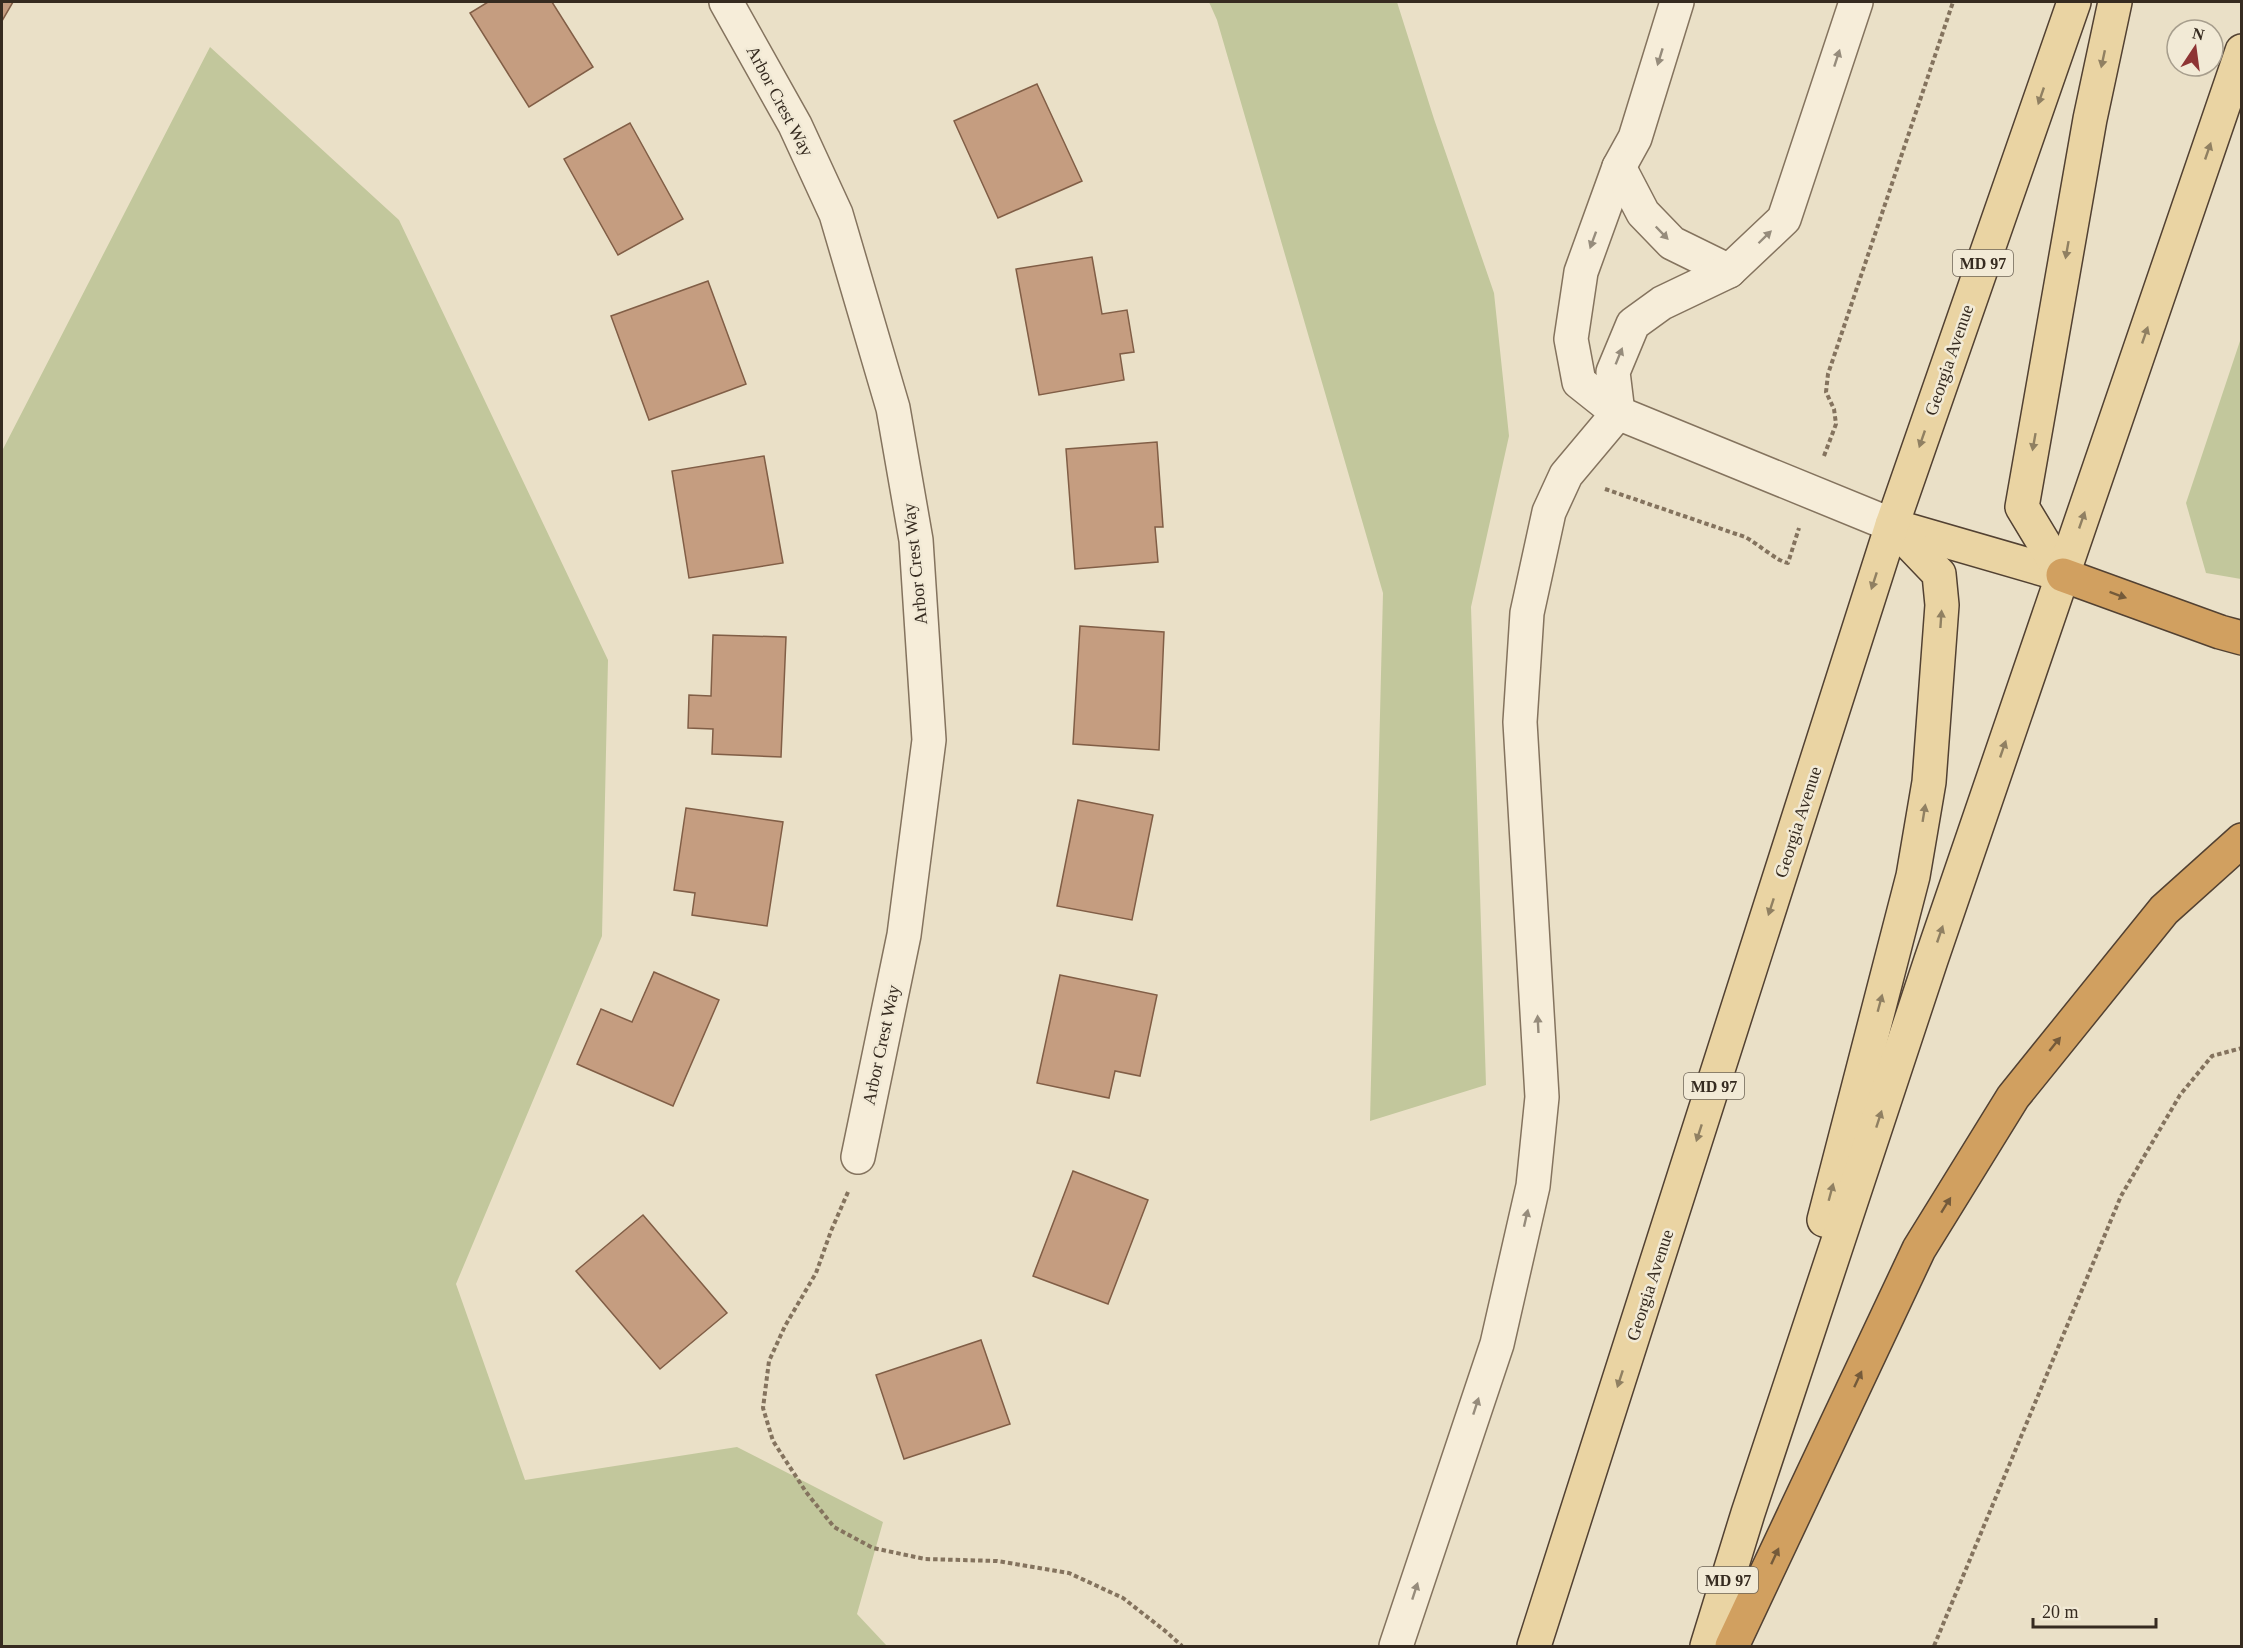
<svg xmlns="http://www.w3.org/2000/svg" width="2243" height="1648" viewBox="0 0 2243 1648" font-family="'Times New Roman',serif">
<rect width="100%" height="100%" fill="#eae0c7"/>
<g fill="#c2c79c">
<path d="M1209,2H1397L1434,119L1494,293L1509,436L1471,607L1486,1085L1370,1121L1383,593L1217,20Z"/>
<path d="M210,47L399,220L608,660L602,936L456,1284L525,1480L737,1447L883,1522L857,1614L887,1646H2V451Z"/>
<path d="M2241,338V579L2206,573L2186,503Z"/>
</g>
<g fill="#c59d80" stroke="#815e46" stroke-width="1.5">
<path d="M2,2H13L2,21Z"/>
<path d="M488,2H552L593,67L529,107L470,13Z"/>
<path d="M1037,84L1082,181L998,218L954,121Z"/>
<path d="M630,123L683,219L618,255L564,159Z"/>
<path d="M1092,257L1102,314L1127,310L1134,352L1120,354L1124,380L1039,395L1016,269Z"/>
<path d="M708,281L746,384L649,420L611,316Z"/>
<path d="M1157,442L1163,527H1155L1158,562L1075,569L1066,449Z"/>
<path d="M764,456L783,563L689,578L672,471Z"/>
<path d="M1080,626L1164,632L1159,750L1073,744Z"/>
<path d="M713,635L786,637L781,757L712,754L713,729L688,728L689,695L711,696Z"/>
<path d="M1078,800L1153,815L1132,920L1057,906Z"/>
<path d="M686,808L783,822L767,926L692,915L695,893L674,890Z"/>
<path d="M654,972L719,1000L673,1106L577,1064L601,1009L632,1022Z"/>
<path d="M1060,975L1157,995L1140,1076L1115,1071L1109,1098L1037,1083Z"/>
<path d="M1073,1171L1148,1200L1108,1304L1033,1276Z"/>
<path d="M643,1215L727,1313L660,1369L576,1271Z"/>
<path d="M981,1340L1010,1424L904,1459L876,1375Z"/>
</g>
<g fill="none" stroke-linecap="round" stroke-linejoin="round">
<defs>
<g id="minor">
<path d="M726,2L795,125L836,214L893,408L916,540L929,740L904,935L858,1157"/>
<path d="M1677,2L1635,138L1619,167L1581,272L1571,339L1579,382L1618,413L1892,525"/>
<path d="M1619,167L1643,213L1672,243L1729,271"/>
<path d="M1396,1646L1497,1344L1533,1186L1542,1097L1520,722L1527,613L1549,512L1566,475L1618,413L1613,372L1633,324L1662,303L1729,271L1784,219L1856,2"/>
</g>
<g id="major">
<path d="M1894,526L2063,575"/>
<path d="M2063,575L2022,507L2090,119L2115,2"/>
<path d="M1824,1220L1913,876L1929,782L1942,605L1939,574L1892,525"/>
<path d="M1534,1646L1892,525L2074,2"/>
<path d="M1707,1646L1748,1513L1931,960L2242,51"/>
</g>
<g id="highway">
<path d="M2063,575L2220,632L2242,638"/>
<path d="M1732,1646L1919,1249L2013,1097L2164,910L2242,840"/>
</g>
</defs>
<use href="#minor" stroke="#84735e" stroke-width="36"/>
<use href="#major" stroke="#524132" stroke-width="36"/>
<use href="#highway" stroke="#524132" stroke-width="36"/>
<g stroke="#84735e" stroke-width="4" stroke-dasharray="4.5 3" stroke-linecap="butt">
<path d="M1824,456L1836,424L1834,409L1826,392L1828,374L1953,2"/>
<path d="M1605,489L1745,537C1757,543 1778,562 1788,563L1799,528"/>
<path d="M848,1192L831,1231L816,1273L785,1326L769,1361L763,1408L773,1441L806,1492L834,1527L873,1548L925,1559L997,1561L1069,1573L1123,1598L1164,1630L1182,1646"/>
<path d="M1934,1646L2121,1196L2180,1095L2212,1056L2242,1048"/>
</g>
<use href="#minor" stroke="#f6edd9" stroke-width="33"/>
<use href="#major" stroke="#ead4a3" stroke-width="33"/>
<use href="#highway" stroke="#d1a060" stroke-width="33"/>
</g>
<defs><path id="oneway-solid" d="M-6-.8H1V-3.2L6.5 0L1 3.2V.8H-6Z" transform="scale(1.5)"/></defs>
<g fill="#968c7c">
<use href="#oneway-solid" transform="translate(1660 57) rotate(107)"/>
<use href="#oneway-solid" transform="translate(1837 58) rotate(-72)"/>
<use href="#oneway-solid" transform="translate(1662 233) rotate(46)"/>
<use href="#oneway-solid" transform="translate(1765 237) rotate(-44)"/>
<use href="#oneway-solid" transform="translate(1593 240) rotate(110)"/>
<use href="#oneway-solid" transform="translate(1619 356) rotate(-68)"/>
<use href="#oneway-solid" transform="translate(1538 1024) rotate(-93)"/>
<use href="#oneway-solid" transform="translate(1526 1218) rotate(-77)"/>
<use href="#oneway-solid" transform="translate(1476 1406) rotate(-72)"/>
<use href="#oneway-solid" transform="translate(1415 1591) rotate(-72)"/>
</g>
<g fill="#908062">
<use href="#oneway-solid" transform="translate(2103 59) rotate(102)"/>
<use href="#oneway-solid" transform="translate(2041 96) rotate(109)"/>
<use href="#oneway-solid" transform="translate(2208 151) rotate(-71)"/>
<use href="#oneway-solid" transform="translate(2067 250) rotate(100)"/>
<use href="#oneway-solid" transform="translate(2145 335) rotate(-71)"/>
<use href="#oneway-solid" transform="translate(1922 439) rotate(109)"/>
<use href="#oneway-solid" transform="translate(2034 442) rotate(100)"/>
<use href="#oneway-solid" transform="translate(2082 520) rotate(-71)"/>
<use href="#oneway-solid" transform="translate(1874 581) rotate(108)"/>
<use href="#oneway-solid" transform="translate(1941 619) rotate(-86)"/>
<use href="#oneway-solid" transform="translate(2003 749) rotate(-71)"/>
<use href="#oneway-solid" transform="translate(1924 813) rotate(-81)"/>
<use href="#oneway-solid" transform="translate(1771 907) rotate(108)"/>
<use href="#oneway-solid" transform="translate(1940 934) rotate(-71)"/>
<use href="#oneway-solid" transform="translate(1880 1003) rotate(-75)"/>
<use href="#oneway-solid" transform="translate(1879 1119) rotate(-72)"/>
<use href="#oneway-solid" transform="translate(1699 1133) rotate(108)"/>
<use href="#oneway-solid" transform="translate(1831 1192) rotate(-75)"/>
<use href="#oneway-solid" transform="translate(1620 1379) rotate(108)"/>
</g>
<g fill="#745a3a">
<use href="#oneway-solid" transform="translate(2118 595) rotate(20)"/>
<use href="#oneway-solid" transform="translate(2055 1044) rotate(-51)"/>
<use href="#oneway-solid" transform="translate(1946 1205) rotate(-58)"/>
<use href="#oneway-solid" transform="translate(1858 1379) rotate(-65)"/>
<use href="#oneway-solid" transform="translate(1775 1556) rotate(-65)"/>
</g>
<g text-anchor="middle" stroke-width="5" stroke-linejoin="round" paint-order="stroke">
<g fill="#f2ead6" stroke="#6e6457" stroke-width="1.5">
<rect x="1953" y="250" width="60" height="26" rx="4.5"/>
<rect x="1684" y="1073" width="60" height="26" rx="4.5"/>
<rect x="1698" y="1567" width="60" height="26" rx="4.5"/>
</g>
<g font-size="16" font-weight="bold" fill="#362b20">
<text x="1983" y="269">MD 97</text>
<text x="1714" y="1092">MD 97</text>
<text x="1728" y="1586">MD 97</text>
</g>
<g font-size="18" fill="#362b20" stroke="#f2ead6">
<text transform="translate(780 101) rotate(62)" y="6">Arbor Crest Way</text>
<text transform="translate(1949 360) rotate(-71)" y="6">Georgia Avenue</text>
<text transform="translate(915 564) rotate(-96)" y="6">Arbor Crest Way</text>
<text transform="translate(1798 822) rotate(-72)" y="6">Georgia Avenue</text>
<text transform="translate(881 1045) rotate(-78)" y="6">Arbor Crest Way</text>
<text transform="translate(1650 1285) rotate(-72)" y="6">Georgia Avenue</text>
</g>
</g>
<rect width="2243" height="1648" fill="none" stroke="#362b20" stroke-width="6"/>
<g transform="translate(2195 48) rotate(13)"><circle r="28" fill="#f2ead6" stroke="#a79e8d" stroke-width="1.5"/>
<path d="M0-4.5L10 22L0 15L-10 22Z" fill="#8e3434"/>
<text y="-9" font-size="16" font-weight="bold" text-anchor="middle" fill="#362b20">N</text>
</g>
<path d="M2033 1618v9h123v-9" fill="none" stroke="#362b20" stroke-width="3"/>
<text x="2042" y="1618" font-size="18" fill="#362b20" stroke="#f2ead6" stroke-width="4.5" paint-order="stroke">20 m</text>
</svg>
